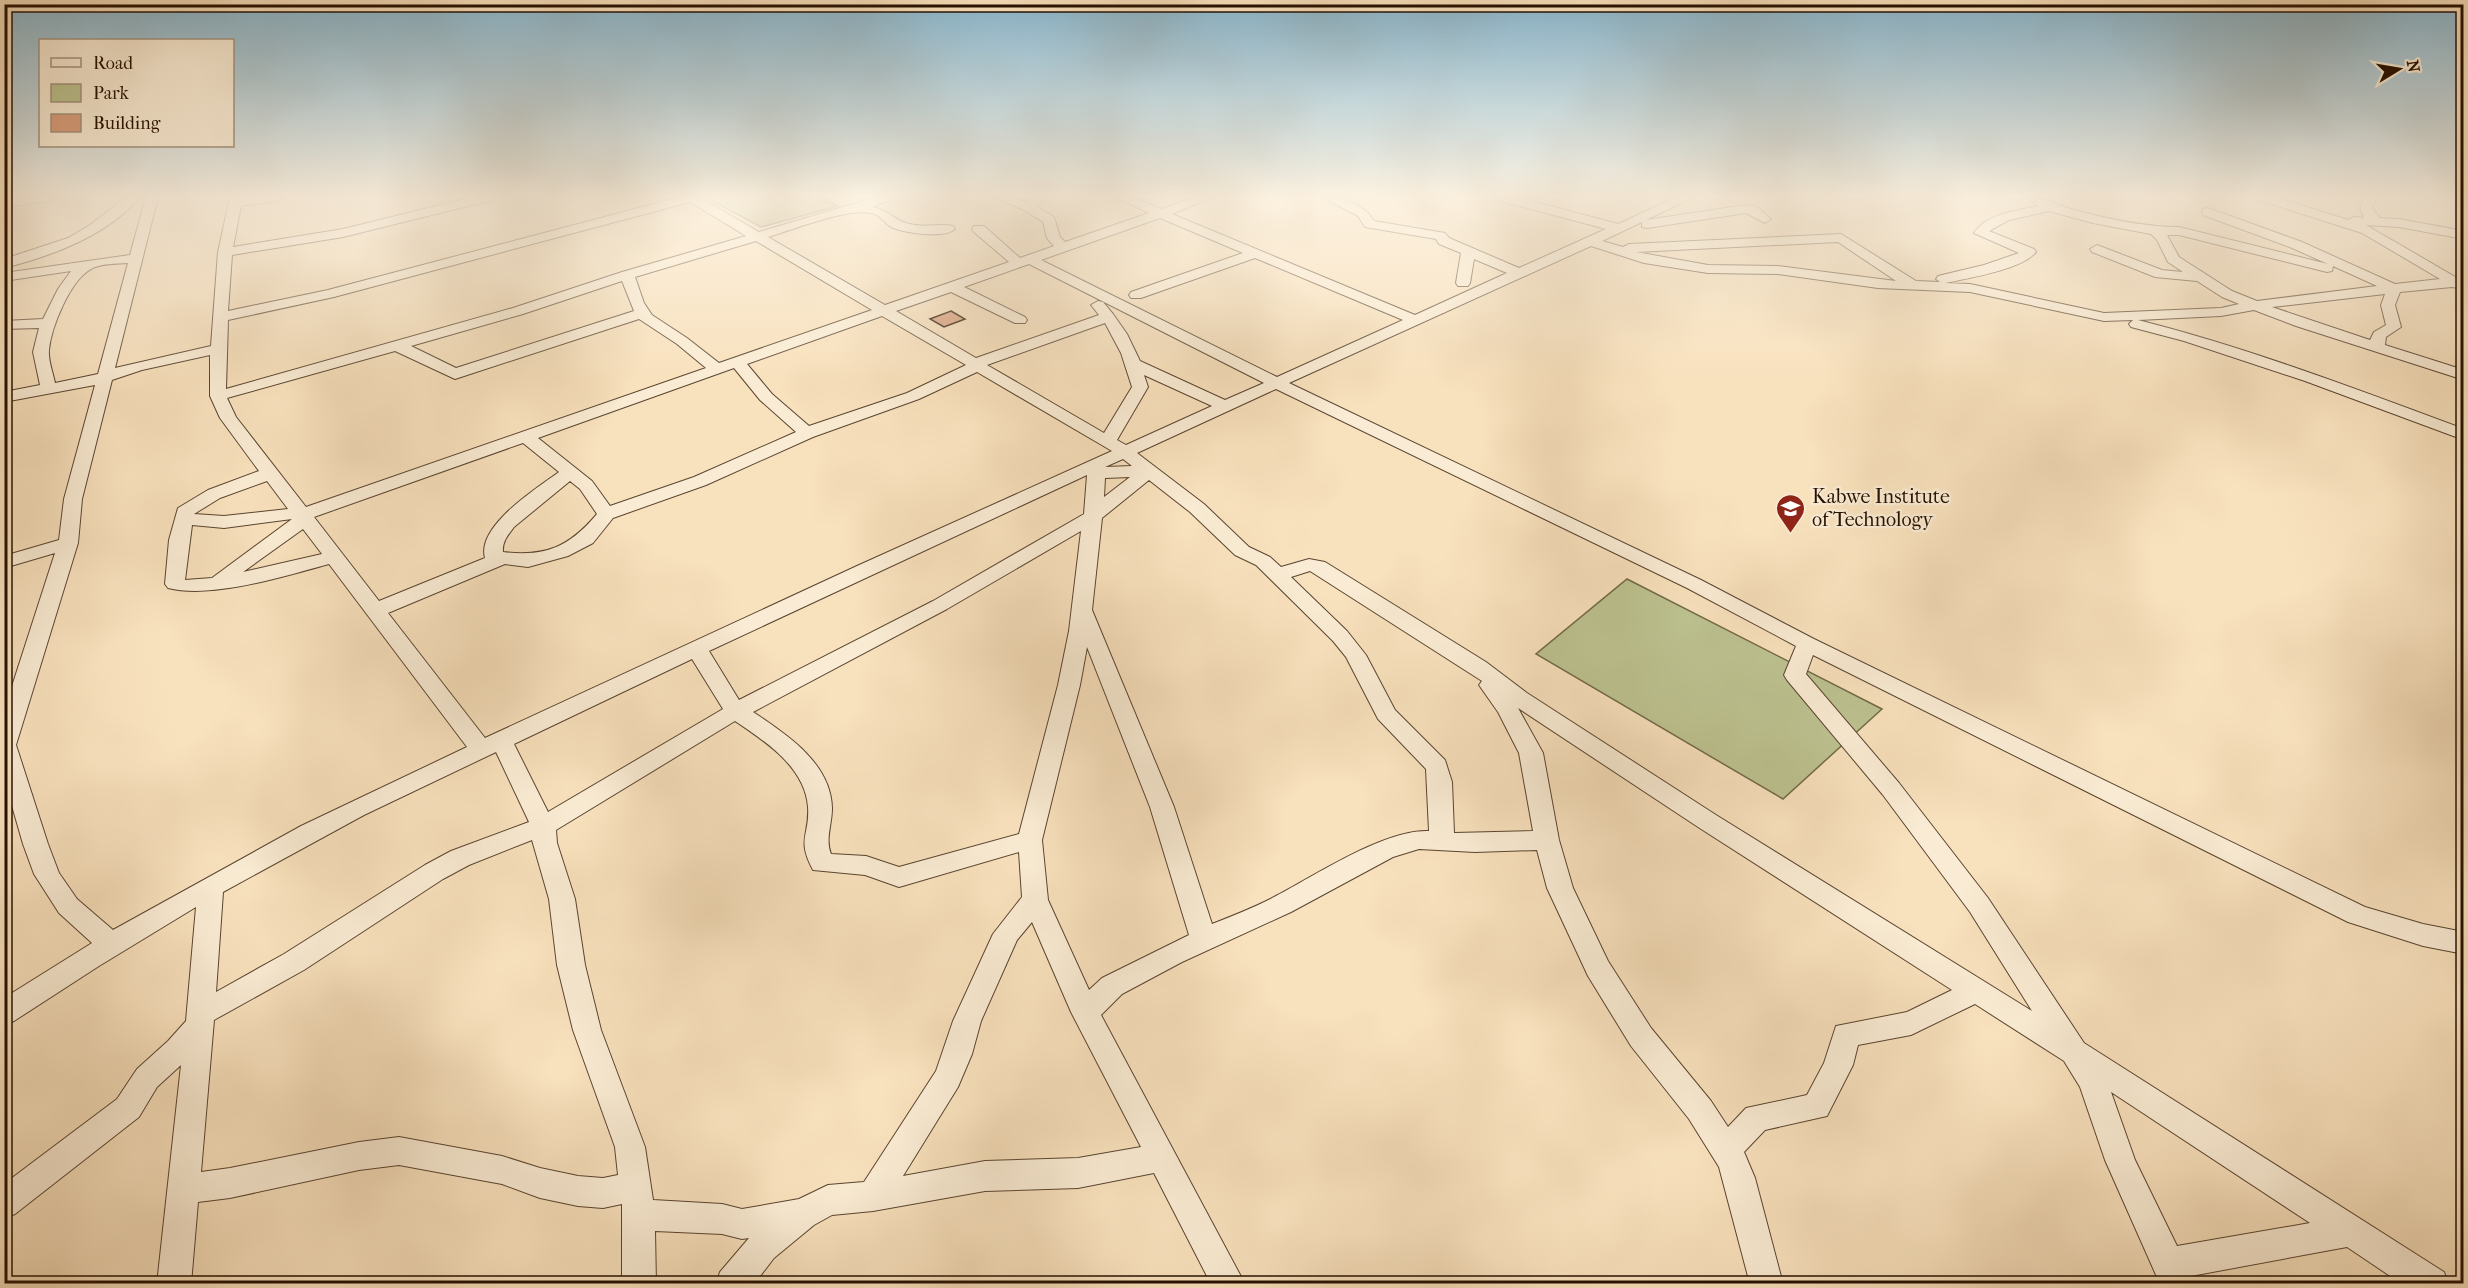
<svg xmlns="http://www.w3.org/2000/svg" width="2468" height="1288" viewBox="0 0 2468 1288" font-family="'IM FELL French Canon',serif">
<rect width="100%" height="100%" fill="#f8e1bd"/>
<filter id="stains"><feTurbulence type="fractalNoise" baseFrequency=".00333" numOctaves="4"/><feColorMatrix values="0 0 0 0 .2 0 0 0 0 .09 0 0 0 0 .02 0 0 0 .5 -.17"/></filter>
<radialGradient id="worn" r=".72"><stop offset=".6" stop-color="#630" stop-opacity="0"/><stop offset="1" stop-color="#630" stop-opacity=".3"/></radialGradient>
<g fill="#bdc391" stroke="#726a48" stroke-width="1.5">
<path d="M705,197H821L838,206L761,227Z"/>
<path d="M1627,579L1882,709L1783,799L1536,654Z"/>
</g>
<path fill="#daa07f" stroke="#261000" stroke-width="1.5" d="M951,311L965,319L944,327L930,319Z"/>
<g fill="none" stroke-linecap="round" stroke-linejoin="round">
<defs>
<g id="minor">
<path d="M21,197H56L50,201L4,207V199Z"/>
<path d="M126,197H140C108,235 52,256 4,268V259L68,238L90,225Z"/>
<path d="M146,197H158L115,368L211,346L218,252L230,197H283L277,201L241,206L233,247L343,229L473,197H494L492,200L343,237L232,255L228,311L328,290L680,197H699L759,232L877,197H897L872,207C891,210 893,221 910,224C924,228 939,223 953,226L955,229C944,239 904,233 891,227C886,224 882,218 877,215C855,204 793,230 768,237L885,305L1009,262L974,232L972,229L974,226H984L1020,258L1054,246L1047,238L1043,222L1024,210L994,197H1012L1026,202L1032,197H1045L1036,206L1054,217L1060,237L1065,242L1149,213L1115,197H1132L1161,209L1195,197H1213L1172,214L1415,315L1507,273L1474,259L1470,283L1468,286H1458L1456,283L1461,253L1439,244L1436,239L1365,227L1358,216L1322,197C1342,197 1363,203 1374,221L1445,233L1449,238L1519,268L1606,229L1497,200L1495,197H1516L1618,224L1677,197H1693L1646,220L1746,205L1757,207L1771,219L1765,223L1746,213L1647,228L1642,227V222L1602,241L1623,247L1629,244L1841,234L1916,281L1940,282L1936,279L1938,276L1984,265L2019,253L1974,233C1987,213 2017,211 2038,206L2026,197C2043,197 2057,205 2074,210C2108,219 2144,227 2179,227L2328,264L2292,248L2203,215L2202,212L2203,209L2208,208L2302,242L2395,284L2440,279L2362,233L2259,200L2257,197H2276L2348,220L2354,217L2364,218L2360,208L2365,197H2377L2372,208L2380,218L2399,219L2464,231V239L2399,227L2366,225L2457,278L2464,277V286L2458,288L2452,287L2400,292L2395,305L2401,327L2386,337L2385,345L2464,370V380L2296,326L2254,310L2221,316L2138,320C2249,348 2356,389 2464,429V440L2305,381L2184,341L2131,327L2129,324L2133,320L2104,321L1970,292L1878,288L1778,274L1708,273L1644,263L1591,246L1289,383L1701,580L1814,639L2365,907L2423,924L2464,932V954L2423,946L2348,922L1813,655L1806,674L1899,783L1988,898L2084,1043L2444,1272L2448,1284H2402L2347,1247L2191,1276L2194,1284H2160L2105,1160L2080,1087L2064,1061L1975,1004L1911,1035L1858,1045L1853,1065L1827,1116L1765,1130L1744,1152L1755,1178L1783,1284H1750L1719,1167L1689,1119L1631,1046L1588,976L1547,888L1537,850L1475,852L1419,849L1393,857L1291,912L1182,962L1122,994L1101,1015L1245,1284H1211L1154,1173L1078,1188L985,1191L873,1211L832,1215L814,1225L774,1258L754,1284H716L720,1272L749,1238L742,1239L722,1234L655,1231L656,1284H622V1204L603,1208L578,1206L540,1198L502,1184L399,1165L359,1170L230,1198L198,1202L191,1284H157L181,1065L157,1087L139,1117L15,1214L4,1218V1184L117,1099L137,1069L168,1041L186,1021L196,907L99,966L14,1021L4,1025V998L92,943L59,913L34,874L23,844L4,778V711L55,553L4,568V556L59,540L64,499L95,385L4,402V392L40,385L33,352L39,328L4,329V321L43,319L58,289L71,271L4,281V273L130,255ZM690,202L746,236L622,272L513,308L226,389L228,320L334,297ZM2049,211L2093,223L2151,234L2157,240L2168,262L2183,272L2162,270L2097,245L2090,249L2092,252L2155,277L2197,281L2222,297L2239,304L2221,308L2104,313L1970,284L1945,283C1968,278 2021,270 2036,252L2034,249L1989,231L2009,220ZM1160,218L1243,253L1131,292L1129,295L1131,298H1141L1255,258L1403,320L1277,377L1041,260ZM2167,235H2179L2327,272L2332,271L2333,266L2377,286L2257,301L2232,291L2179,257ZM756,241L872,310L719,363L687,338L652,315L644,303L635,277ZM1838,242L1896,281L1778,266L1708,265L1636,252ZM128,263L98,374L55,383C53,372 48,361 49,350C51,328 70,280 91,269C101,263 116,264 128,263ZM1029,264L1264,383L1225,400L1140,361L1127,334L1113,314L1103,302L1098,301L1091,305L1099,315L976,358L896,311L951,292L1015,323H1025L1027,320L1025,317L964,287ZM622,281L634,311L456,368L411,346L523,314ZM2385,294L2381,305L2386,325L2374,332L2370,340L2272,307ZM882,316L966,365L907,393L809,426L772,394L747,364ZM639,319L677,344L706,368L306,507L236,417L227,398L395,351L455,379ZM1105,323L1121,353L1132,387L1104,433L987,365ZM210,355V396L220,418L259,471L208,490L178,508L169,540L165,584L168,588C212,599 285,576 329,564L467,747L301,826L113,930L77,899L59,873L48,844L16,745L78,543L82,499L112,380L142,370ZM734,368L760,400L796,432L694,477L610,506L592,481L538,438ZM977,372L1112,451L857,566L485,738L388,613L505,564L528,567L568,556L593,543L613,518L706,485L813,437L919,399ZM1144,375L1212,406L1126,445L1117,440L1148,387ZM1276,389L1687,588L1796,646L1784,675L1787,680L1883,795L1970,912L2032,1011L1716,815L1527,693L1486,662L1325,562L1309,559L1281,567L1270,557L1249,547L1204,504L1137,453ZM523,443L559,472C536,489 476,526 485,558L379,601L314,517ZM1123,459L1132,466L1105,467ZM1087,475L1084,514L933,601L739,700L709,651ZM1130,477L1104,497L1105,478ZM1149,480L1190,512L1235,555L1256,565L1333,641L1346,657L1378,719L1426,769L1429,831C1385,829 1316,875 1276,896C1256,907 1234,915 1212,924L1174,807L1092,610L1102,518ZM267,481L288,509L224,516L194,514L220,498ZM570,481L580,489L597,514C569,547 546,557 503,552C502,542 508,535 514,527ZM292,519L212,578L185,580L192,525L224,528ZM303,529L322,554L243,572ZM1081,531L1069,631L1058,685L1019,834L899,867L866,856L831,854C825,839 832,825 832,808C831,763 786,734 753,712L947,609ZM1310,571L1482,681L1479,685L1498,712L1519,753L1533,831L1454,833L1452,782L1445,760L1395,710L1366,655L1347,631L1291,577ZM1087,647L1150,807L1189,935L1102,978L1089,990L1048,900L1042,840L1080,685ZM692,659L723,709L548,812L514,744ZM1518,708L1698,827L1952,990L1907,1012L1836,1026L1824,1063L1807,1095L1746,1108L1728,1127L1711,1101L1651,1028L1608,961L1573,888L1559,840L1543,753ZM735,721C766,742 805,767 808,807C810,836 796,838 813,870L865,875L899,887L1019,852L1022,897L993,934L953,1021L936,1071L864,1182L828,1185L799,1199L742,1209L722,1204L653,1200L645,1147L601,1030L585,965L575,899L557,843L556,830ZM496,752L529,822L451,851L425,865L284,954L216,992L223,892L364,815ZM532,840L549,899L557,965L573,1030L615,1147L618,1175L603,1178L578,1176L540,1168L502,1156L399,1137L359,1142L230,1168L201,1172L214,1020L304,970L443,879L469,865ZM1032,922L1071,1012L1141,1147L1078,1158L985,1161L903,1176L958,1087L972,1054L981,1021L1017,940ZM2111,1092L2310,1223L2177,1246L2135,1160Z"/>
</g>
</defs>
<use href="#minor" stroke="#5a442f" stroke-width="2"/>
<use href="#minor" fill="#faecd4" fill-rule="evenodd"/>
</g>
<linearGradient id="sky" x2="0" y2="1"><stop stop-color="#8ab8d0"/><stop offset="0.52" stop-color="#fcf2e1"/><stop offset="1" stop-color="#fcf2e1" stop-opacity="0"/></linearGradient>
<rect width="2468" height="377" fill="url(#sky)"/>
<defs>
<symbol id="school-pin" viewBox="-11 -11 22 30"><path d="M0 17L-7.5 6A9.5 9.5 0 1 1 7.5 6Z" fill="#8f2418" stroke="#faecd4"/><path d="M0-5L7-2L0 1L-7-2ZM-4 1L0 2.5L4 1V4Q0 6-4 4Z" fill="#fff"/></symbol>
</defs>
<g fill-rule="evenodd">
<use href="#school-pin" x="1774" y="492" width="33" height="45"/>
</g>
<g text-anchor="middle" stroke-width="4.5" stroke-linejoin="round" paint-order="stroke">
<g font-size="20" fill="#261000" stroke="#faecd4" text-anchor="start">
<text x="1812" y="503">Kabwe Institute<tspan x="1812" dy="23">of Technology</tspan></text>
</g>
</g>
<rect width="2468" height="1288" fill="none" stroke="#f8e1bd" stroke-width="24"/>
<rect x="6" y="6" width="2456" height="1276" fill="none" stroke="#261000" stroke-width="3"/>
<rect x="12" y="12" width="2444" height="1264" fill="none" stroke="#261000" stroke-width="1.5"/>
<rect x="39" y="39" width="195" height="108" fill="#faecd4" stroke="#a5947f" stroke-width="1.5"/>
<rect x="51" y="58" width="30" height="9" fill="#faecd4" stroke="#a5947f" stroke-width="1.5"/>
<text x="93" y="69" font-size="18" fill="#261000">Road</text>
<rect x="51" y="84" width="30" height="18" fill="#bdc391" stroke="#a5947f" stroke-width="1.5"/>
<text x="93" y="99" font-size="18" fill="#261000">Park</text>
<rect x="51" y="114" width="30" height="18" fill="#daa07f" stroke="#a5947f" stroke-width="1.5"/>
<text x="93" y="129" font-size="18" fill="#261000">Building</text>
<g transform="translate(2399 69) rotate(79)" stroke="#faecd4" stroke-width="4.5" paint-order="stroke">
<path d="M0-4.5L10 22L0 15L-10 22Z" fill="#261000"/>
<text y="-9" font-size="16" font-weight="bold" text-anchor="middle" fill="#261000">N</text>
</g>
<rect width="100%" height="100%" filter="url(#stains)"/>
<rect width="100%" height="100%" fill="url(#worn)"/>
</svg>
